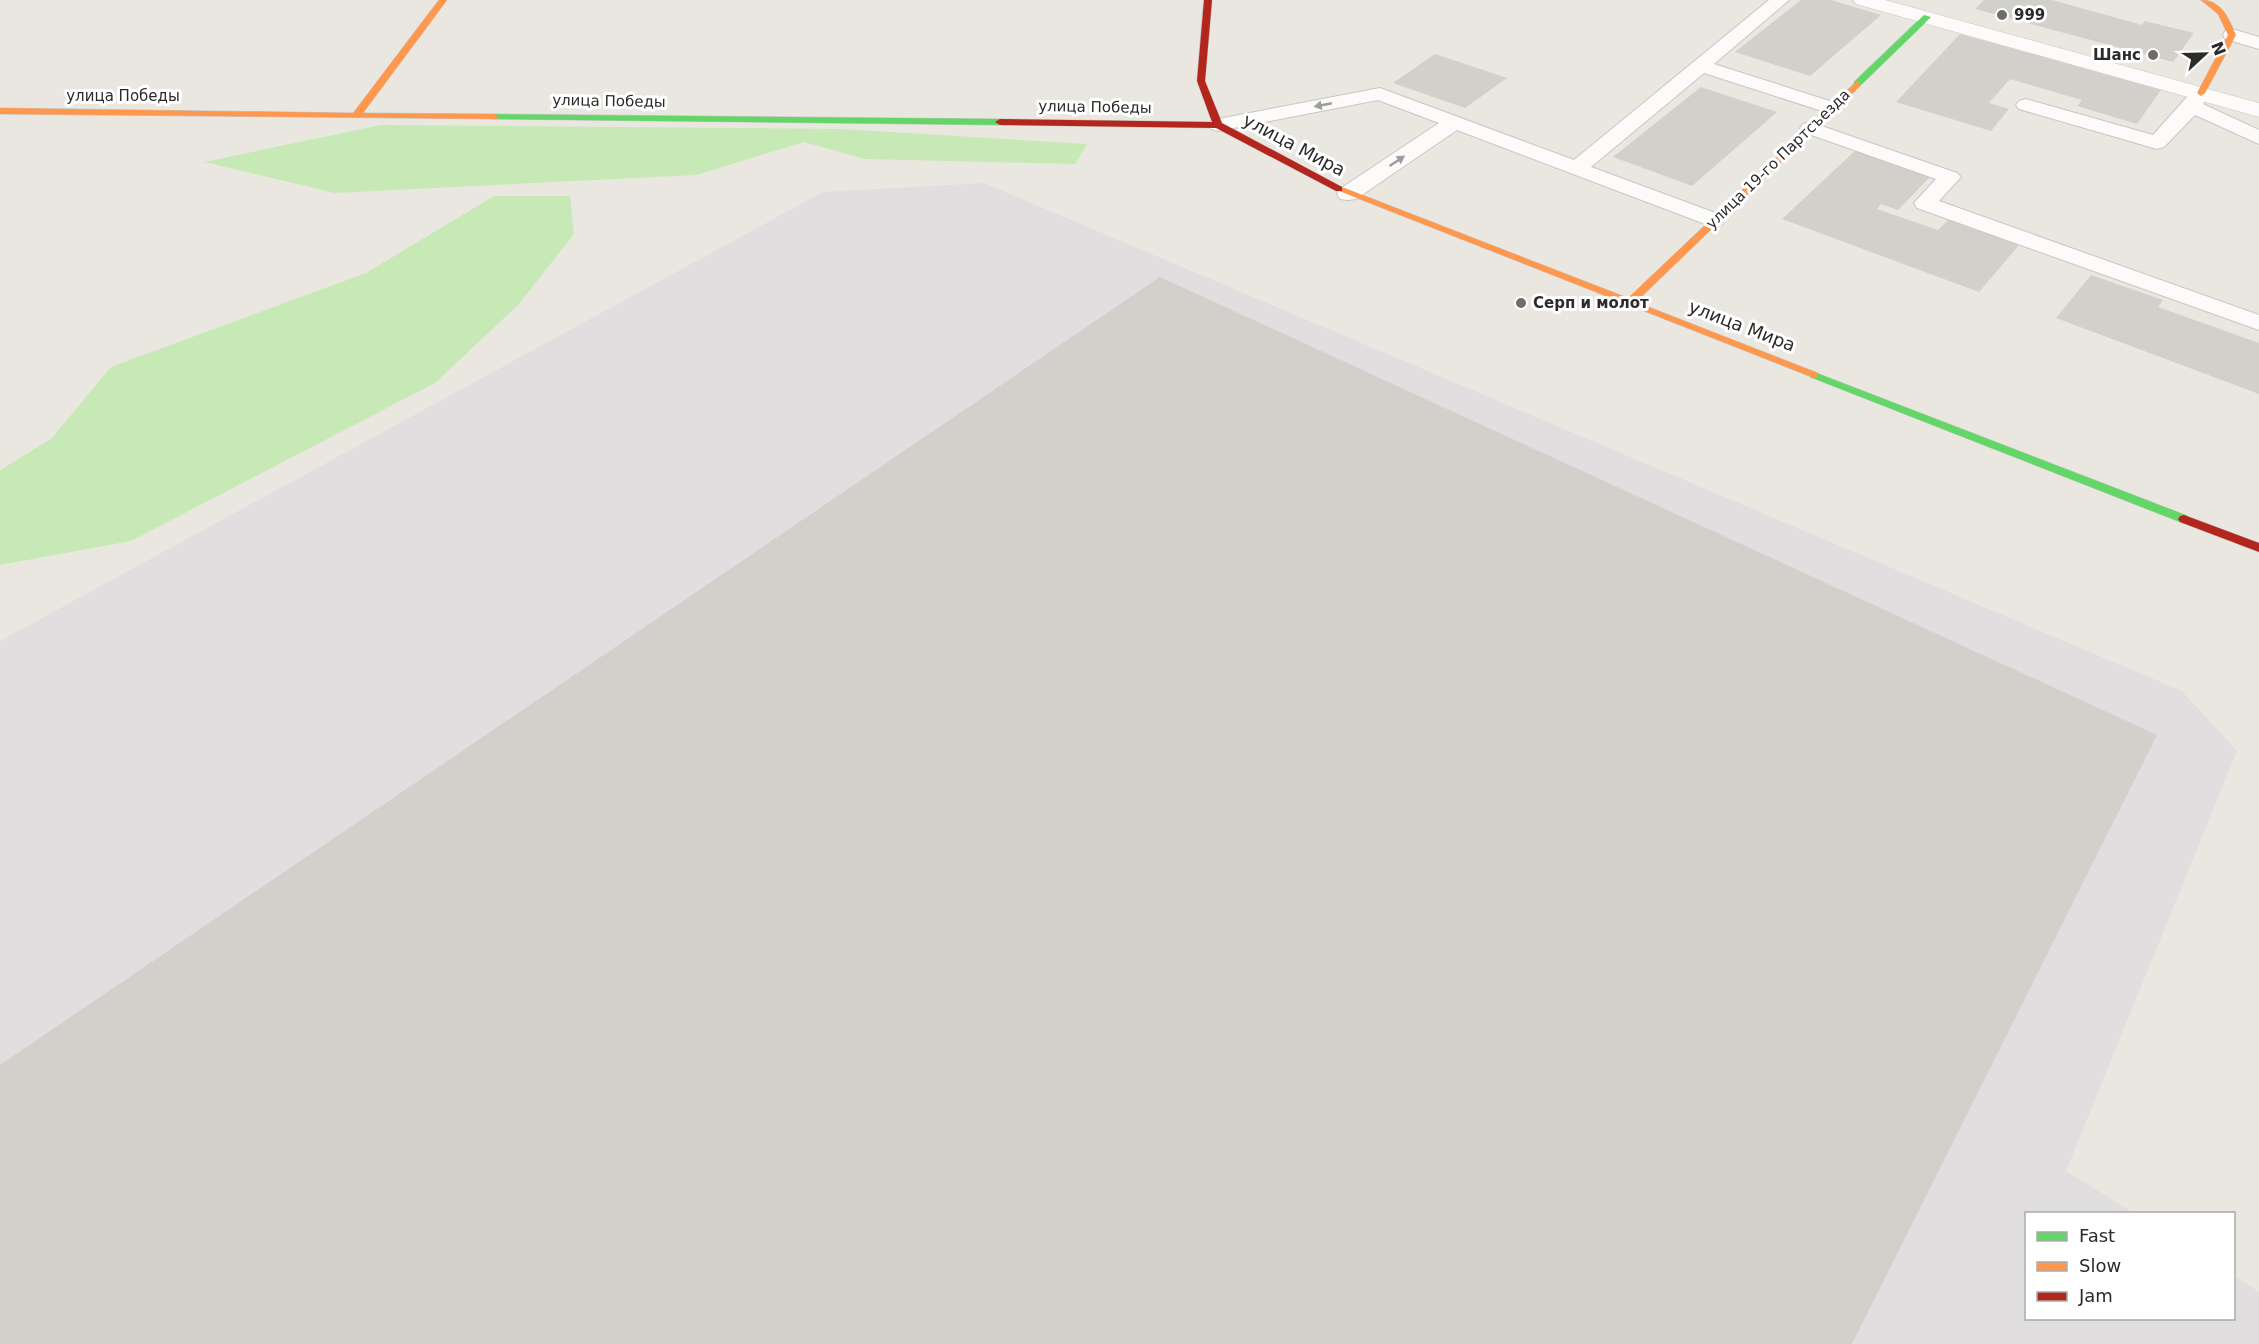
<svg xmlns="http://www.w3.org/2000/svg" width="2259" height="1344" viewBox="0 0 2259 1344" font-family="'DejaVu Sans',sans-serif">
<rect width="100%" height="100%" fill="#eae7e0"/>
<path fill="#e1dedf" d="M984,183L2182,691L2237,751L2066,1171L2134,1213L2026,1214V1318H2234V1276L2259,1292V1344H0V641L823,192Z"/>
<g fill="#c7e9b6">
<path d="M381,125L842,129L1087,144L1075,164L865,159L804,142L696,175L335,193L204,162Z"/>
<path d="M494,196H570L574,234L519,304L435,383L131,541L0,565V470L51,439L111,367L366,273Z"/>
</g>
<g fill="#d2d0cb">
<path d="M1801,0H1831L1881,15L1810,76L1735,52Z"/>
<path d="M1984,0H2052L2142,25L2145,21L2194,33L2173,62L1975,9Z"/>
<path d="M1960,34L2161,90L2137,124L2077,106L2082,100L2010,79L1989,103L2009,109L1991,131L1896,102Z"/>
<path d="M1435,54L1507,78L1465,108L1393,83Z"/>
<path d="M1701,87L1777,112L1692,186L1613,157Z"/>
<path d="M1855,151L1930,177L1898,210L1881,204L1877,209L1938,230L1948,220L2019,245L1979,292L1782,219Z"/>
<path d="M2091,275L2163,300L2158,307L2259,343V394L2056,318Z"/>
<path d="M1160,277L2157,735L1852,1344H0V1065Z"/>
</g>
<g fill="none" stroke-linecap="round" stroke-linejoin="round">
<defs>
<g id="lane">
<path d="M1769,0H1789L1714,64L1839,104L1842,108L1839,112H1825L1704,73L1591,167L1721,215L1724,220L1721,225L1713,227L1457,130L1356,199L1348,200L1340,199L1337,194L1340,189L1439,123L1378,100L1218,131L1211,129L1208,125L1211,121L1218,119L1380,88L1574,160Z"/>
<path d="M2232,29L2259,37V49L2225,39L2223,35L2225,31Z"/>
<path d="M2201,87L2208,89L2211,93L2203,104L2259,130V144L2195,115L2164,147L2157,149L2019,109L2016,105L2019,101L2026,99L2153,135L2194,89Z"/>
<path d="M1810,122L1957,173L1961,177L1939,201L2259,315V330L1917,208L1914,203L1936,179L1803,132L1800,128L1803,124Z"/>
</g>
<path id="street" d="M1853,0H1885L2259,103V117L1856,4Z"/>
<g id="fast">
<path d="M1924,15L1931,17L1860,86H1854V82Z"/>
<path d="M494,114L1000,119L1005,122L1000,125L491,119V115Z"/>
<path d="M1814,372L2188,516L2190,519L2188,522H2180L1810,377V373Z"/>
</g>
<g id="slow">
<path d="M439,0H447L363,113L494,114L497,115V119L0,114V108L353,113Z"/>
<path d="M2201,0C2222,0 2229,19 2236,35L2205,93L2201,96L2197,93L2228,35L2218,14Z"/>
<path d="M1857,81L1860,82V86L1636,302L1818,373V377L1814,378L1334,189L1342,187L1628,298Z"/>
</g>
<g id="jam">
<path d="M1204,0H1212L1205,81L1222,123L1342,187V191H1336L1216,128L1000,125L995,122L1000,119L1212,122L1197,81Z"/>
<path d="M2184,515L2259,543V552L2180,522L2178,519L2180,516Z"/>
</g>
</defs>
<use href="#lane" stroke="#c7c6c6" stroke-width="2"/>
<use href="#street" stroke="#c7c6c6" stroke-width="1"/>
<use href="#fast" stroke="#c7c6c6" stroke-width="1"/>
<use href="#slow" stroke="#c7c6c6" stroke-width="1"/>
<use href="#jam" stroke="#c7c6c6" stroke-width="1"/>
<use href="#lane" fill="#fcfbfa" fill-rule="evenodd"/>
<use href="#street" fill="#fcfbfa" fill-rule="evenodd"/>
<use href="#fast" fill="#63d668" fill-rule="evenodd"/>
<use href="#slow" fill="#ff974d" fill-rule="evenodd"/>
<use href="#jam" fill="#b3261e" fill-rule="evenodd"/>
</g>
<defs><path id="oneway-solid" d="M-6-.8H1V-3.2L6.5 0L1 3.2V.8H-6Z" transform="scale(1.5)"/></defs>
<g fill="#9e9d9d">
<use href="#oneway-solid" transform="translate(1323 105) rotate(169)"/>
<use href="#oneway-solid" transform="translate(1397 161) rotate(-34)"/>
</g>
<g fill="#6e6d6a" stroke="#fff" stroke-width="2">
<circle cx="2002" cy="15" r="6"/>
<circle cx="2153" cy="55" r="6"/>
<circle cx="1521" cy="303" r="6"/>
</g>
<g text-anchor="middle" stroke-width="6" stroke-linejoin="round" paint-order="stroke">
<g font-size="15" font-weight="bold" fill="#2b2b2b" stroke="#fff" text-anchor="start">
<text x="2014" y="20">999</text>
<text x="2141" y="60" text-anchor="end">Шанс</text>
<text x="1533" y="308">Серп и молот</text>
</g>
<g font-size="15" fill="#2b2b2b" stroke="#fff">
<text x="123" y="101">улица Победы</text>
<text transform="translate(609 101) rotate(1)" y="5">улица Победы</text>
<text transform="translate(1095 107) rotate(1)" y="5">улица Победы</text>
<text transform="translate(1778 159) rotate(-44)" y="5">улица 19-го Партсъезда</text>
</g>
<g font-size="18" fill="#2b2b2b" stroke="#fff">
<text transform="translate(1294 145) rotate(28)" y="6">улица Мира</text>
<text transform="translate(1742 326) rotate(21)" y="6">улица Мира</text>
</g>
</g>
<rect x="2025" y="1212" width="210" height="108" fill="#ffffff" stroke="#aaaaaa" stroke-width="1.5"/>
<rect x="2037" y="1232" width="30" height="9" fill="#63d668" stroke="#aaaaaa" stroke-width="1.5"/>
<text x="2079" y="1242" font-size="18" fill="#2b2b2b">Fast</text>
<rect x="2037" y="1262" width="30" height="9" fill="#ff974d" stroke="#aaaaaa" stroke-width="1.5"/>
<text x="2079" y="1272" font-size="18" fill="#2b2b2b">Slow</text>
<rect x="2037" y="1292" width="30" height="9" fill="#b3261e" stroke="#aaaaaa" stroke-width="1.5"/>
<text x="2079" y="1302" font-size="18" fill="#2b2b2b">Jam</text>
<g transform="translate(2205 54) rotate(68)" stroke="#ffffff" stroke-width="4.5" paint-order="stroke">
<path d="M0-4.5L10 22L0 15L-10 22Z" fill="#2b2b2b"/>
<text y="-9" font-size="16" font-weight="bold" text-anchor="middle" fill="#2b2b2b">N</text>
</g>
</svg>
